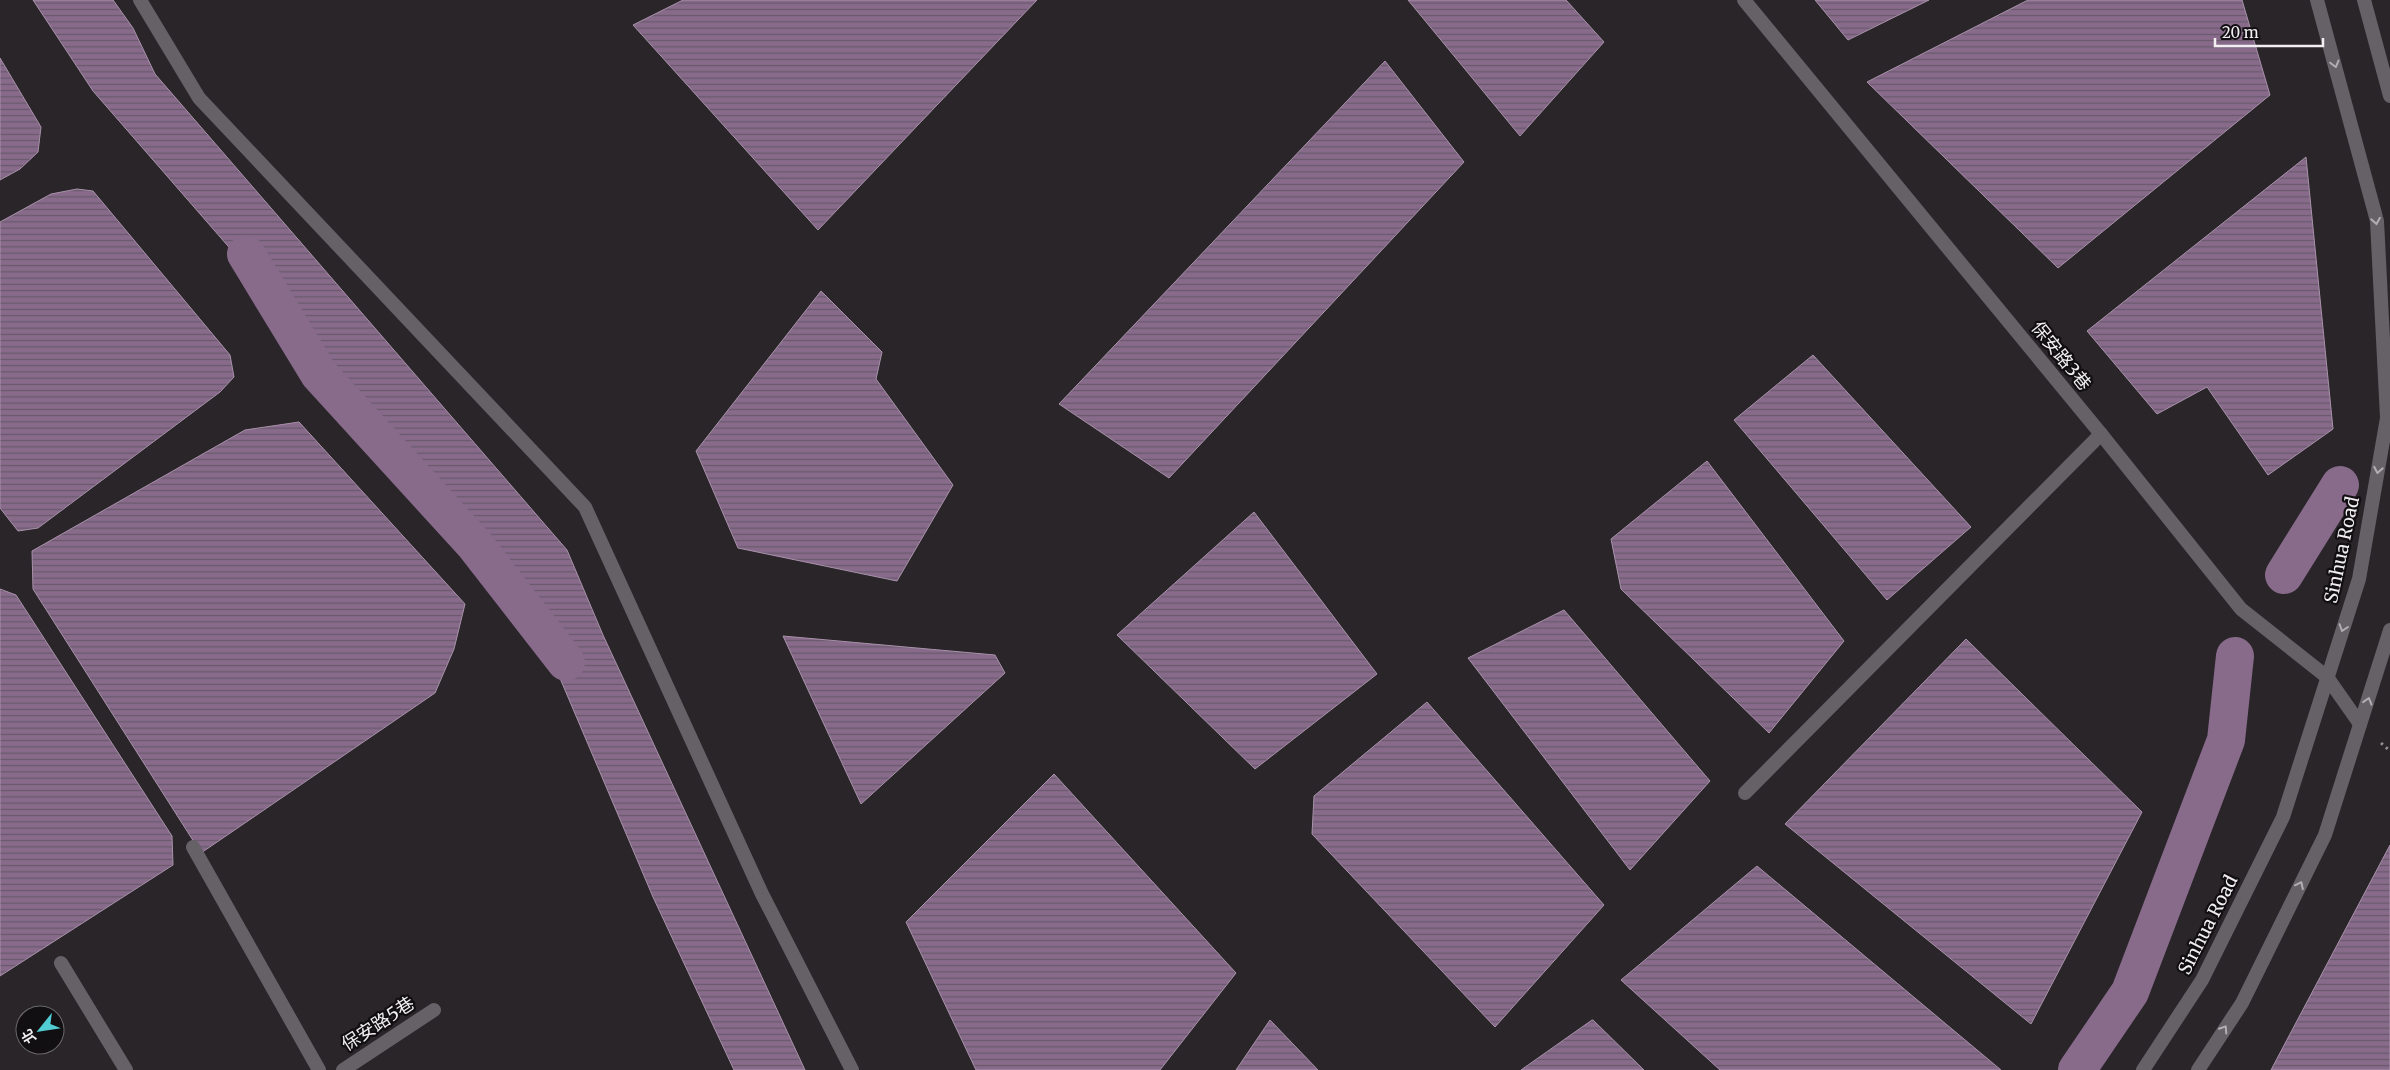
<svg xmlns="http://www.w3.org/2000/svg" width="2390" height="1070" viewBox="0 0 2390 1070" font-family="Merriweather,'Noto Sans TC',serif">
<defs>
<pattern id="water-rules" width="6" height="5" patternUnits="userSpaceOnUse" patternTransform="scale(1.25)"><rect width="6" height="5" fill="#886a8b"/><path d="M0 2.5h6" fill="none" stroke="#68596a"/></pattern>
</defs>
<rect width="100%" height="100%" fill="#292529"/>
<g fill="url(#water-rules)" stroke="#a892aa">
<path d="M33,0H113L133,28L155,74L567,550L603,635L805,1070H734L653,897L545,643L510,570L93,91Z"/>
<path d="M683,0H1037L818,230L633,25Z"/>
<path d="M1408,0H1566L1604,42L1520,136Z"/>
<path d="M1815,0H1929L1848,40Z"/>
<path d="M2028,0H2242L2270,95L2058,268L1867,82Z"/>
<path d="M0,58L41,127L38,152L20,169L0,180Z"/>
<path d="M1385,61L1464,162L1169,478L1059,404Z"/>
<path d="M2306,157L2333,429L2268,475L2207,387L2157,414L2087,331Z"/>
<path d="M77,189L93,191L230,355L234,377L220,392L38,528L18,531L0,508V222L51,194Z"/>
<path d="M821,291L882,352L876,379L953,485L897,581L738,548L696,451Z"/>
<path d="M1813,355L1971,527L1887,600L1734,420Z"/>
<path d="M299,422L465,604L454,649L435,693L201,853L33,589L32,551L245,430Z"/>
<path d="M1707,461L1844,641L1769,733L1621,589L1611,539Z"/>
<path d="M1254,512L1377,674L1255,769L1117,635Z"/>
<path d="M0,589L16,595L172,836L173,865L0,976Z"/>
<path d="M1564,610L1710,781L1630,870L1468,658Z"/>
<path d="M783,636L995,655L1005,673L861,804Z"/>
<path d="M1966,639L2142,812L2031,1024L1785,824Z"/>
<path d="M1427,702L1604,905L1495,1027L1312,834L1314,796Z"/>
<path d="M1054,774L1236,973L1160,1070H976L906,922Z"/>
<path d="M2390,845V1070H2271Z"/>
<path d="M1757,866L2001,1070H1720L1621,980Z"/>
<path d="M1270,1020L1318,1070H1236Z"/>
<path d="M1593,1020L1644,1070H1521L1592,1020Z"/>
</g>
<g fill="none" stroke-linecap="round" stroke-linejoin="round">
<g stroke="#886a8b" stroke-width="38">
<path d="M246,254L319,374L475,545L566,662"/>
<path d="M2284,575L2340,485"/>
<path d="M2077,1070L2130,992L2226,740L2235,656"/>
</g>
<path stroke="#918e91" stroke-width="3" stroke-dasharray="2.5 4" stroke-linecap="butt" d="M2381,743L2390,751"/>
<g stroke="#666166" stroke-width="14">
<path d="M193,847L319,1070"/>
<path d="M61,963L126,1070"/>
</g>
<g stroke="#666166" stroke-width="14">
<path d="M140,0L199,98L585,507L762,894L852,1070"/>
<path d="M1744,0L2101,434L2241,609L2327,677L2360,724"/>
<path d="M1745,793L2101,434"/>
<path d="M343,1070L434,1010"/>
</g>
<g stroke="#666166" stroke-width="14">
<path d="M2364,0L2390,96"/>
<path d="M2143,1070L2202,980L2283,817L2359,579L2387,418L2377,221L2317,0"/>
<path d="M2198,1070L2242,1003L2325,835L2390,630"/>
</g>
</g>
<defs><path id="oneway-chevron" d="M-2-3.5L2.5 0L-2 3.5" fill="none" stroke-width="1.6" stroke-linecap="round" stroke-linejoin="round" transform="scale(1.25)"/></defs>
<g stroke="#b2afb3">
<use href="#oneway-chevron" transform="translate(2335 64) rotate(75)"/>
<use href="#oneway-chevron" transform="translate(2376 221) rotate(81)"/>
<use href="#oneway-chevron" transform="translate(2378 470) rotate(100)"/>
<use href="#oneway-chevron" transform="translate(2343 628) rotate(108)"/>
<use href="#oneway-chevron" transform="translate(2368 701) rotate(-73)"/>
<use href="#oneway-chevron" transform="translate(2300 885) rotate(-64)"/>
<use href="#oneway-chevron" transform="translate(2224 1029) rotate(-57)"/>
</g>
<g text-anchor="middle" stroke-width="4.5" stroke-linejoin="round" paint-order="stroke">
<g font-size="18" fill="#f1eff2" stroke="#110f11">
<text transform="translate(2061 356) rotate(51)" y="6">保安路3巷</text>
<text transform="translate(2342 550) rotate(-78)" y="6">Sinhua Road</text>
<text transform="translate(2208 925) rotate(-63)" y="6">Sinhua Road</text>
<text transform="translate(378 1024) rotate(-33)" y="6">保安路5巷</text>
</g>
</g>
<g transform="translate(40 1030) rotate(240)"><circle r="24" fill="#110f11" stroke="#6b696b"/>
<path d="M0-4L9 19L0 12L-9 19Z" fill="#51ccd2"/>
<text y="-8" font-size="14" font-weight="bold" text-anchor="middle" fill="#f1eff2">北</text>
</g>
<path d="M2215 38v8h108v-8" fill="none" stroke="#f1eff2" stroke-width="2.5"/>
<text x="2222" y="38" font-size="15" fill="#f1eff2" stroke="#110f11" stroke-width="4" paint-order="stroke">20 m</text>
</svg>
